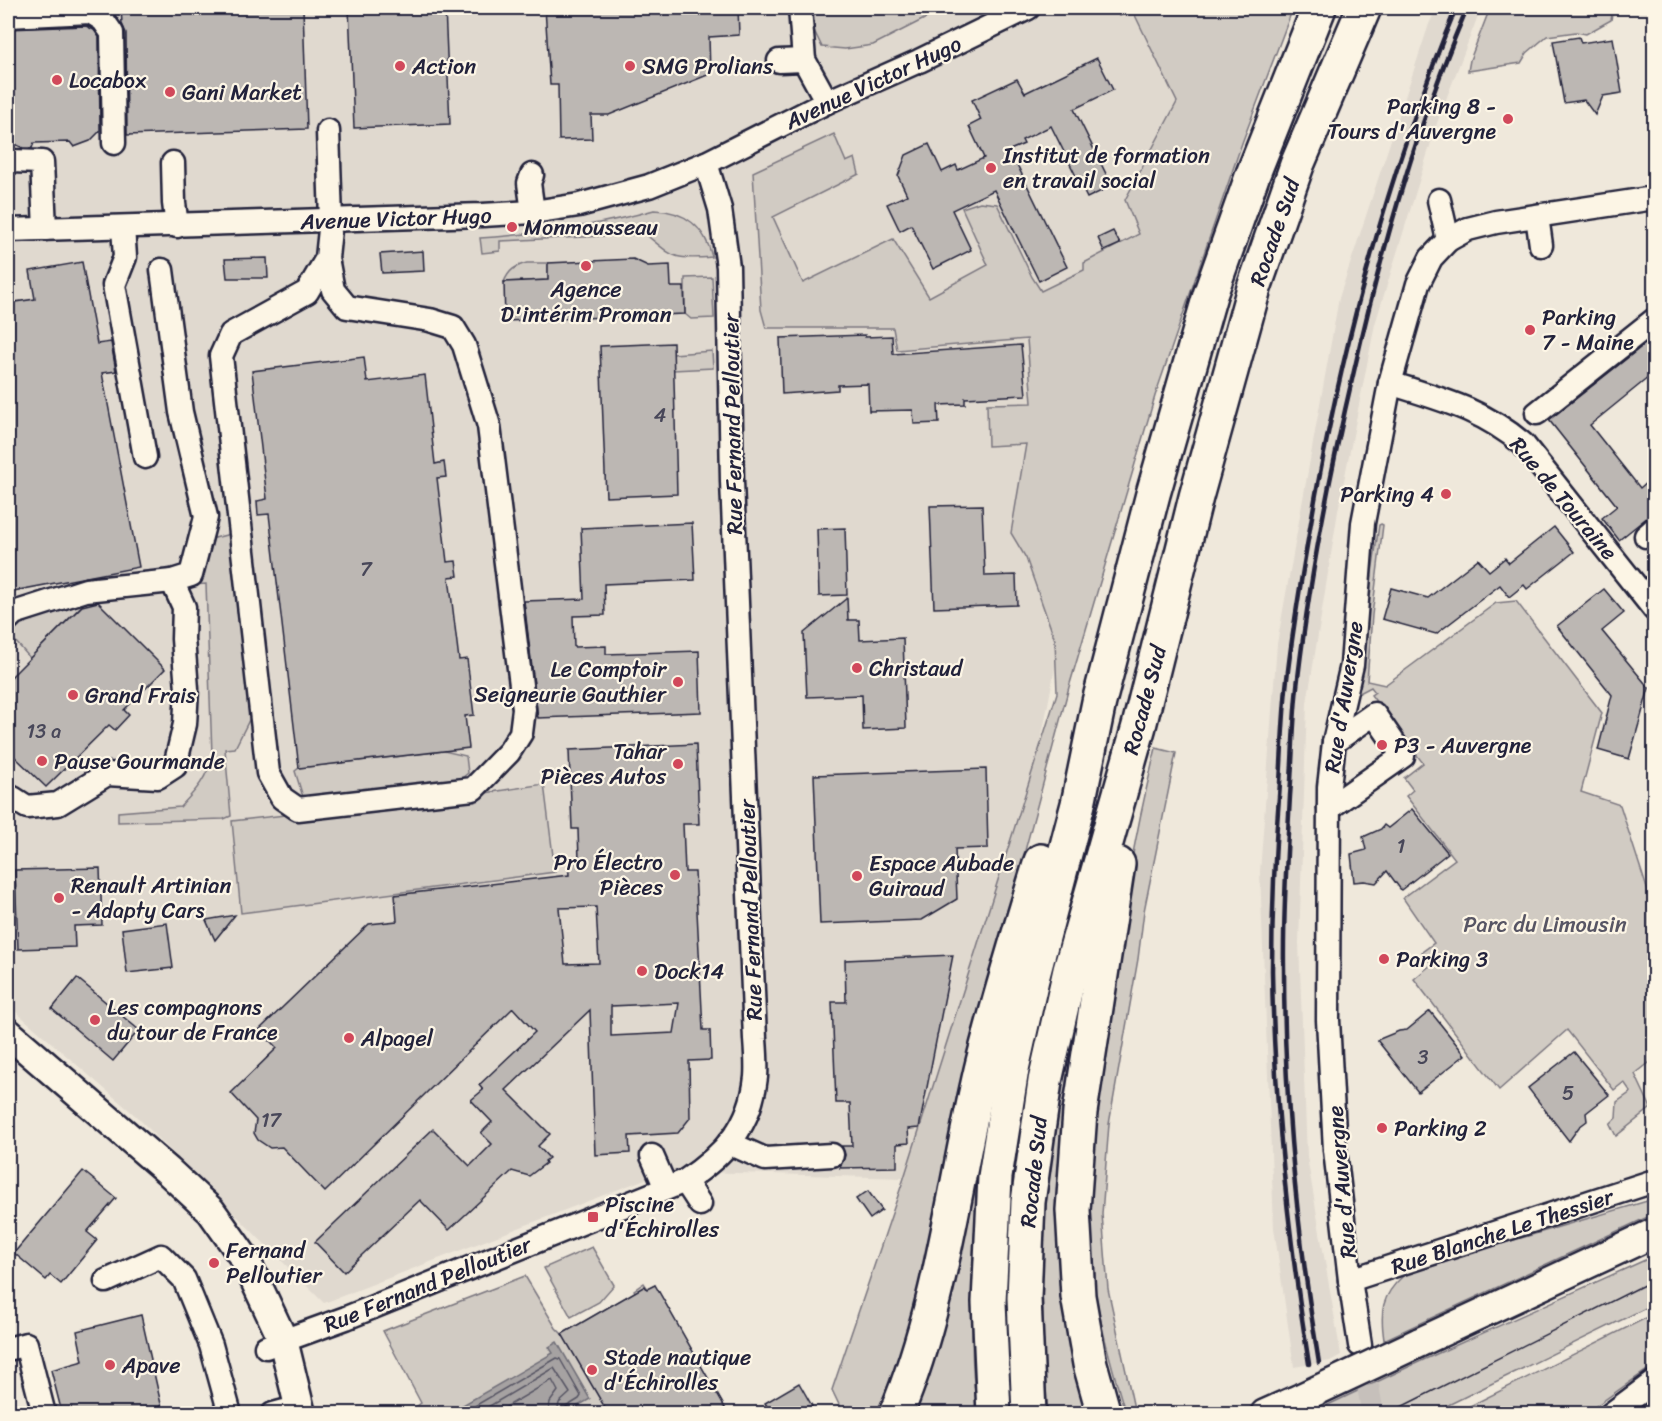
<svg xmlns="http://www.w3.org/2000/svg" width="1662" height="1421" viewBox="0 0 1662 1421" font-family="Sriracha,sans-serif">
<rect width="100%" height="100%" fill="#efe8db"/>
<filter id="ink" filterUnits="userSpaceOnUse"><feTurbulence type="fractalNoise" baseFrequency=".0167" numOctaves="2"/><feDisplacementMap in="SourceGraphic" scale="12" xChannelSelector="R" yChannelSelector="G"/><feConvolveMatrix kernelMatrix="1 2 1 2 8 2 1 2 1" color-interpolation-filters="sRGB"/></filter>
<g filter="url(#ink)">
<g fill="#e0d9cf">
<path d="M8,8H1240L1136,245L1040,746L904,1178L666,1171L324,1303L137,1117L8,1005Z"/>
<path d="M1437,8H1481L1437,123L1375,324L1338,511L1307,703L1299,943L1307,1157L1341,1355L1330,1361L1294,1367L1274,1228L1260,872L1277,644L1339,298L1429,24Z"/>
</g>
<g fill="#d1cbc3" stroke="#7a767f" stroke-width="1.5">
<path d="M811,8H946L873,45L845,49L822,47L808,18Z"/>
<path d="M1116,8H1293L1242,143L1155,396L1069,687L1005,925L907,1347L880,1413H843L832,1390L904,1178L1057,693L1055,640L1026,558L1011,533L1026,444L988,446L987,404L1032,403L1027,339L897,350L893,328H766L761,310L753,172L834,134L846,162L855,158L859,174L773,217L803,283L893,239L929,297L988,265L962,208L980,202L997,204L1032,277L1041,291L1084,270V263L1139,234L1125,200L1177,102L1132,9L1120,16Z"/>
<path d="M1490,8H1613L1611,20L1586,34L1576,32L1547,36L1527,53L1521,63L1468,71L1470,60Z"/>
<path d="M654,210C684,211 705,226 712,257C672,260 675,258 645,234L500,241V251L482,253L480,238C540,234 597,226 654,210Z"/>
<path d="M527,263H548V280L504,282C509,270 515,266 527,263Z"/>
<path d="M712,277L714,318L691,319L685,314V278Z"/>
<path d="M712,351L713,368L673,370V354Z"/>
<path d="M1381,524L1383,525L1372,615L1367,681L1385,685L1496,603L1516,601L1602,713L1581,792L1620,805L1654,910V1059L1635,1074L1651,1108L1616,1136L1610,1124L1616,1118L1617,1102L1631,1092L1624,1082L1614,1090L1567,1030L1499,1090L1414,979L1432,964L1422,952L1434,943L1403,898L1455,859L1406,796L1413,790L1404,778L1423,763L1371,695L1375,692L1371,687L1354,696L1379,525Z"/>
<path d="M234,533L255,708L235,748L225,749L231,816L224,819L118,822V812L180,807C196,790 207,779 212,755L206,584L193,585L211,539Z"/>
<path d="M91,596L30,658L8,633L9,625Z"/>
<path d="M1156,748L1176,753L1144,911L1138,959L1109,1124L1102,1214L1108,1289L1135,1413H1128L1124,1408C1106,1348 1090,1288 1089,1225C1087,1170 1096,1108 1103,1053C1115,951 1131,848 1156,748Z"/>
<path d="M444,751L466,756L468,773L451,787L303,797L295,771L299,768Z"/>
<path d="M544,784L555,872L241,913L232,821L485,793Z"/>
<path d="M1088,968L1079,1069L1092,1413L1048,1414C1039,1315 1041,1209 1057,1112C1066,1064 1077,1016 1088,968Z"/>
<path d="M991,1108C977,1177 972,1244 972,1313C972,1347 972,1380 978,1413L911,1414L981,1112Z"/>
<path d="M1654,1199V1214L1384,1340C1380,1312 1381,1296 1403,1276L1402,1273Z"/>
<path d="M592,1247L614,1285L599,1302L571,1317L544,1268Z"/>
<path d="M1654,1256V1304L1432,1413H1311L1421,1361Z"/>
<path d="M525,1276L556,1328L562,1334L635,1292L634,1290L644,1283L648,1289L655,1285L728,1413H420L416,1407L421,1403L383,1331Z"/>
<path d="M1654,1314V1365L1586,1413H1456Z"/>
</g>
<path fill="#a6a2a2" stroke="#716f79" stroke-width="1.5" d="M557,1342L590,1399L566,1413H449L553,1353L549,1347Z"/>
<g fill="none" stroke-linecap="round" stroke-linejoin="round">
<g stroke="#575564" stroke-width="1.5">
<path d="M461,1414L557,1358L560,1359L581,1396L579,1399L566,1407L564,1414"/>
<path d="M476,1414L554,1368L570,1393L559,1403L557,1414"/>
<path d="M494,1414L552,1380L558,1391L550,1402L548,1414"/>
</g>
</g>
<g fill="#bcb7b3" stroke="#22223b" stroke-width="1.5" fill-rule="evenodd">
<path d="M121,8H303L307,129L127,135L126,33L122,24Z"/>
<path d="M349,8H445L450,124L354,128Z"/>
<path d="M545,8H738L739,35L709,37L710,74L609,115H591L592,139L559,140L558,85H550Z"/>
<path d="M86,26L94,30L99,37L100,131L90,141L74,147L70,142L34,143L32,148H23L15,144L8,138V29Z"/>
<path d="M1579,37L1581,43L1613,38L1622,93L1603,96L1595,115L1584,100L1564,103L1553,41Z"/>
<path d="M1097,58L1113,90L1074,109L1112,186L1087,198L1051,126L1022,140L1024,144L1010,150L1067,267L1039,281L994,190L952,210L971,250L933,269L911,225L900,231L887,204L907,195L898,176L906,155L929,144L942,172L956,165L958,170L984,158L969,126L981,120L972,100L1017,79L1025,93Z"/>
<path d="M1113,231L1120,244L1104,251L1098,238Z"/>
<path d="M423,251L424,271L382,273L380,254Z"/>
<path d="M267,258L268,278H227L225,259Z"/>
<path d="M633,259L648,266L670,265L671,287H684L685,314L505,321L504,282L548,280V263Z"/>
<path d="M82,262L97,344L111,342L116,371L102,373L139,567L8,592V303L35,299L30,271Z"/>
<path d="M865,335V337L892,336L893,354L1021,345L1026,395L965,398V404L938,405L939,423L914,424L913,410L869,411L868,384L838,385V390L782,394L780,338Z"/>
<path d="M1654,337V373L1590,425L1640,488L1654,476V512L1619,540L1602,518L1617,506L1549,420Z"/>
<path d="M673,343L677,494L606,497L600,346Z"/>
<path d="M364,357L367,382L425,375L435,464L444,462L446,477L437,478L447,562L456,561L458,576L449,577L459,660L467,659L474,715L465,716L469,748L299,768L269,514L258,515L257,501L267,499L252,371Z"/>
<path d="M982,505L985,576L1016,575L1017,605L934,608L930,506Z"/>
<path d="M692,523L695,580L604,584L605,615L573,616L574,647L606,646V654L699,651L701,712L538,718L524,601L584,599L581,528Z"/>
<path d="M1554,527L1574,552L1527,589L1524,585L1509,597L1500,585L1436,634L1382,619L1391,588L1428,598L1478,559L1489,571L1505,558L1509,563Z"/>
<path d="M845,528L847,595L819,596L817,529Z"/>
<path d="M1604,589L1624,613L1602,631L1649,688L1629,759L1598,750L1612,695L1557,626Z"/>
<path d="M847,598L848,620H859L860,640L903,638L906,728L863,730L862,695L807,697L804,633Z"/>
<path d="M98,602L165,669L124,710L129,715L115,730L109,725L46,787L14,756L8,763V680L82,606Z"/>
<path d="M696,744L699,824H683L685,872H695L703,1030H710L711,1060L689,1061L690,1118L678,1133L629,1136L630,1153L595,1155L590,1010L506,1090L550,1134L538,1146L549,1158L545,1161L546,1163L529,1176L512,1171L449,1230L420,1200L344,1272L315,1242L433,1129L470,1166L492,1144L481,1133L492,1122L471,1100L483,1090L479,1085L535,1032L513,1008L325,1192L282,1147L270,1148L258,1140L254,1133L256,1120L231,1093L277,1048L259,1030L369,924L397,921L395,895L569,875L568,861H579L578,829H572L569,750ZM596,907L599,963L565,964L559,908ZM679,1003L674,1033L611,1036V1006Z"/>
<path d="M986,769L988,848L955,849L957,899L922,920L820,924L814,775Z"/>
<path d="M1412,809L1448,853L1401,890L1387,871L1376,883L1364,881L1354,882L1351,854L1366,850L1363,837L1381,829L1384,825L1388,828Z"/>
<path d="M100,868L102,925L74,926L75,947L18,949L15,870Z"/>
<path d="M235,915L215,940L206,920Z"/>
<path d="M167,923L173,968L127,973L122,929Z"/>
<path d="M953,955L919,1128L908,1129L909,1143L897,1144V1167L840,1168L845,1155L842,1146H852L850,1103H836L832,1002H846L845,960Z"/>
<path d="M77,978L139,1030L113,1061L52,1009Z"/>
<path d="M1430,1011L1465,1055L1418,1092L1377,1040L1399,1031L1407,1030Z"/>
<path d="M1574,1052L1609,1095L1586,1113L1587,1121L1579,1127L1569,1141L1528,1088Z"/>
<path d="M83,1171L116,1198L87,1232L97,1240L61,1284L50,1275L46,1280L14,1253Z"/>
<path d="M868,1191L882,1210L870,1219L856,1199Z"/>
<path d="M655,1285L725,1408L716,1413H608L562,1334L645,1286L647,1289Z"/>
<path d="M141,1315L163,1413H62L51,1370L83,1361L77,1331Z"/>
<path d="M799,1383L812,1406L799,1413H771L765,1403Z"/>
</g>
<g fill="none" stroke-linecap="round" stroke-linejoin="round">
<path stroke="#c6c0bb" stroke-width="22" stroke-dasharray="22 11" stroke-linecap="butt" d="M1362,1353L1373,1414"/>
<defs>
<g id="minor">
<path d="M800,8L804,60L827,102"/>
<path d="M8,16L90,12L103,20L112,33L114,143"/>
<path d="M779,61L804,60"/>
<path d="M8,159L10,161L42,162L45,229"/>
<path d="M173,163L174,203L177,226"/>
<path d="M532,175L529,183L533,212"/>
<path d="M1439,200L1448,240"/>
<path d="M1537,216L1541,245"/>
<path d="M123,227L125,257L114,285L145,457"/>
<path d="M8,230L482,215L533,212L579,205L649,186L706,163L827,102L919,61L1028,8"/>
<path d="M327,258L307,292L231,334L221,356L268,773L282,798L298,809L473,789L509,752L521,733L524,709L489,426L464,345L453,327L430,320L347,307L333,290L327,258L331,220L328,131"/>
<path d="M1390,383C1440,399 1482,409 1523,444L1654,609"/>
<path d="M1537,413L1654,320"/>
<path d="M1646,536L1654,529"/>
<path d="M8,619L14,613L86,590L172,581L191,575L206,517L181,412L162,270"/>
<path d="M8,802L13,798L27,807L58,804L107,774L158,777L175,766L185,724L187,689L183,639L184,607L172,581"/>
<path d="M1329,808L1403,756L1374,714L1334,742"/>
<path d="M729,1143L765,1159L832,1155"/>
<path d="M652,1156L666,1188"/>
<path d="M685,1181L700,1204"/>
<path d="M1350,1280L1654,1181"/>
<path d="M106,1281L161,1256L184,1279L211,1345L230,1414"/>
<path d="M1360,1345L1350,1280L1335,1150L1328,1020L1329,787L1334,742L1352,665L1363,523L1390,383L1418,284L1431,258L1448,240L1468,229L1496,222L1654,198"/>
<path d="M266,1347L346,1318L685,1181C724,1155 751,1126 756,1077C757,1065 756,1052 755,1039L732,481L728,267L720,209L706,163"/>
<path d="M8,1349L26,1344L44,1414"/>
<path d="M273,1414L284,1411"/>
<path d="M1611,1414L1654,1382"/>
</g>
<g id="major">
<path d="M8,1033L168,1171L211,1211L245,1259L283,1340L301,1414"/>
<path d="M1418,1343L1654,1233"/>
<path d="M1265,1414L1301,1398"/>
</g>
<g id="highway">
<path d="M896,1414C942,1305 954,1185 981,1070C998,1000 1020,930 1041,861"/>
<path d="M994,1414L989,1302L995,1177L1012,1069L1032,979L1078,804L1099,702L1153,494L1210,295L1253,174L1319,8"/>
<path d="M1029,1414L1024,1298L1028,1202L1045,1081L1070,970L1139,726L1196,497L1254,288L1297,165L1364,8"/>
<path d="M1104,1414L1090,1364L1078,1296L1073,1210L1080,1112L1118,864"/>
</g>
</defs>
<use href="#minor" stroke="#22223b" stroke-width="27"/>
<use href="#major" stroke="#22223b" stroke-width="33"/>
<use href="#highway" stroke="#22223b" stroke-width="38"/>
<use href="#minor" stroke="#fcf5e5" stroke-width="22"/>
<use href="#major" stroke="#fcf5e5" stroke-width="28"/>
<use href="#highway" stroke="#fcf5e5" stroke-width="33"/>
<path stroke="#22223b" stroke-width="1.5" d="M1387,1414L1654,1280"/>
<g stroke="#22223b" stroke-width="4.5">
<path d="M1319,1363C1297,1233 1284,1100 1284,969C1283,912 1287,853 1290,796C1293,757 1293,717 1298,678C1310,575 1330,473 1354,371C1382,247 1417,125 1467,8"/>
<path d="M1309,1364C1288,1234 1274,1102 1272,971C1272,908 1275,845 1280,783C1282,749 1283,714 1287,679C1294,617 1305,556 1316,494C1347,328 1391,164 1456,8"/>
</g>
<defs>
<path id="major-bridge" d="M1301,1398L1418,1343"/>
</defs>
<use href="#major-bridge" stroke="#22223b" stroke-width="33" stroke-linecap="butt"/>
<use href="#major-bridge" stroke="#fcf5e5" stroke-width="28"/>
</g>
</g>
<g fill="#d1495b" stroke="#fcf5e5" stroke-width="2">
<circle cx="400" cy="66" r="6"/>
<circle cx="630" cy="66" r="6"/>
<circle cx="57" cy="80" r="6"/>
<circle cx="170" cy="92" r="6"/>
<circle cx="1508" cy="119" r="6"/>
<circle cx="991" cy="168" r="6"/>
<circle cx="512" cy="227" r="6"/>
<circle cx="586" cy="266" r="6"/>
<circle cx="1530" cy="330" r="6"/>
<circle cx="1446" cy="494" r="6"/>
<circle cx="857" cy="668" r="6"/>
<circle cx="678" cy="682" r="6"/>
<circle cx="73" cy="695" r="6"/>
<circle cx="1382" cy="745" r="6"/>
<circle cx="42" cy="761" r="6"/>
<circle cx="678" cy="764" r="6"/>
<circle cx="675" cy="875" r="6"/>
<circle cx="857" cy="876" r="6"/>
<circle cx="59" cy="898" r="6"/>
<circle cx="1384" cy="959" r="6"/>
<circle cx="642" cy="971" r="6"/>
<circle cx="95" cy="1020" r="6"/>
<circle cx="349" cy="1038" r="6"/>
<circle cx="1382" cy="1128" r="6"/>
<rect x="587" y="1211" width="12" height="12" rx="3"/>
<circle cx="214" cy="1263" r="6"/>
<circle cx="110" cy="1365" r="6"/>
<circle cx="592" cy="1370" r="6"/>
</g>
<g text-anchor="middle" stroke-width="4.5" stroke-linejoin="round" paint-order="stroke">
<g font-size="20" fill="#484759">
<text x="660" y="422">4</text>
<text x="366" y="576">7</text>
<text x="44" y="738">13 a</text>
<text x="1401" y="853">1</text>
<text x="1423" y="1064">3</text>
<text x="1568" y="1100">5</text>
<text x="271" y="1127">17</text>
</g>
<g font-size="22" fill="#22223b" stroke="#fcf5e5" text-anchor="start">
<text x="412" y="74">Action</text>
<text x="642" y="74">SMG Prolians</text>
<text x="69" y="88">Locabox</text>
<text x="182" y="100">Gani Market</text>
<text x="1496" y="114" text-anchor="end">Parking 8 -<tspan x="1496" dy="25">Tours d'Auvergne</tspan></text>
<text x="1003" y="163">Institut de formation<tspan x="1003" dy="25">en travail social</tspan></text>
<text x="524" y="235">Monmousseau</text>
<text x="586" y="297" text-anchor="middle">Agence<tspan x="586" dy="25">D'intérim Proman</tspan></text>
<text x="1542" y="325">Parking<tspan x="1542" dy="25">7 - Maine</tspan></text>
<text x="1434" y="502" text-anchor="end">Parking 4</text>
<text x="869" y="676">Christaud</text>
<text x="666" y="677" text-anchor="end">Le Comptoir<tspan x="666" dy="25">Seigneurie Gauthier</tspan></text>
<text x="85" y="703">Grand Frais</text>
<text x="1394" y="753">P3 - Auvergne</text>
<text x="666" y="759" text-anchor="end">Tahar<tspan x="666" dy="25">Pièces Autos</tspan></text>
<text x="54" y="769">Pause Gourmande</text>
<text x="663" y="870" text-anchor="end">Pro Électro<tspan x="663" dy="25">Pièces</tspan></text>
<text x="869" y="871">Espace Aubade<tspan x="869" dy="25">Guiraud</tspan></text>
<text x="71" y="893">Renault Artinian<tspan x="71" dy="25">- Adapty Cars</tspan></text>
<text x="1396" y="967">Parking 3</text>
<text x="654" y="979">Dock14</text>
<text x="107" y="1015">Les compagnons<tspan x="107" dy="25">du tour de France</tspan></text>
<text x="361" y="1046">Alpagel</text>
<text x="1394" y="1136">Parking 2</text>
<text x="605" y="1212">Piscine<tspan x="605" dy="25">d'Échirolles</tspan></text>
<text x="226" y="1258">Fernand<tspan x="226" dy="25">Pelloutier</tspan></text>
<text x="604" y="1365">Stade nautique<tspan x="604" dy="25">d'Échirolles</tspan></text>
<text x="122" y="1373">Apave</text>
</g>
<g font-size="22" fill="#22223b" stroke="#fcf5e5">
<text transform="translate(873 82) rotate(-25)" y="8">Avenue Victor Hugo</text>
<text transform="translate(396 218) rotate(-2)" y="8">Avenue Victor Hugo</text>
<text transform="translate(1274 232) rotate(-71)" y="8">Rocade Sud</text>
<text transform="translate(732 424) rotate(-91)" y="8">Rue Fernand Pelloutier</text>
<text transform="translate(1564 498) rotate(50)" y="8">Rue de Touraine</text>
<text transform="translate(1343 697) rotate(-81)" y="8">Rue d'Auvergne</text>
<text transform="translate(1144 700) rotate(-75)" y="8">Rocade Sud</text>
<text transform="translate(750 910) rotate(-92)" y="8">Rue Fernand Pelloutier</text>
<text transform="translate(1033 1172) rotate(-84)" y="8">Rocade Sud</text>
<text transform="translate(1341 1182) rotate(-95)" y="8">Rue d'Auvergne</text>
<text transform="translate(1502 1231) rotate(-18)" y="8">Rue Blanche Le Thessier</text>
<text transform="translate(427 1284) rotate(-22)" y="8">Rue Fernand Pelloutier</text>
</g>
<g font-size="22" fill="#575564" stroke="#fcf5e5">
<text x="1545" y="932">Parc du Limousin</text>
</g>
</g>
<rect width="1662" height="1421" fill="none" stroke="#fcf5e5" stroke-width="30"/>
<rect x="15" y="15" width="1632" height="1391" fill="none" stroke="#22223b" stroke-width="2" filter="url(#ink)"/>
</svg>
